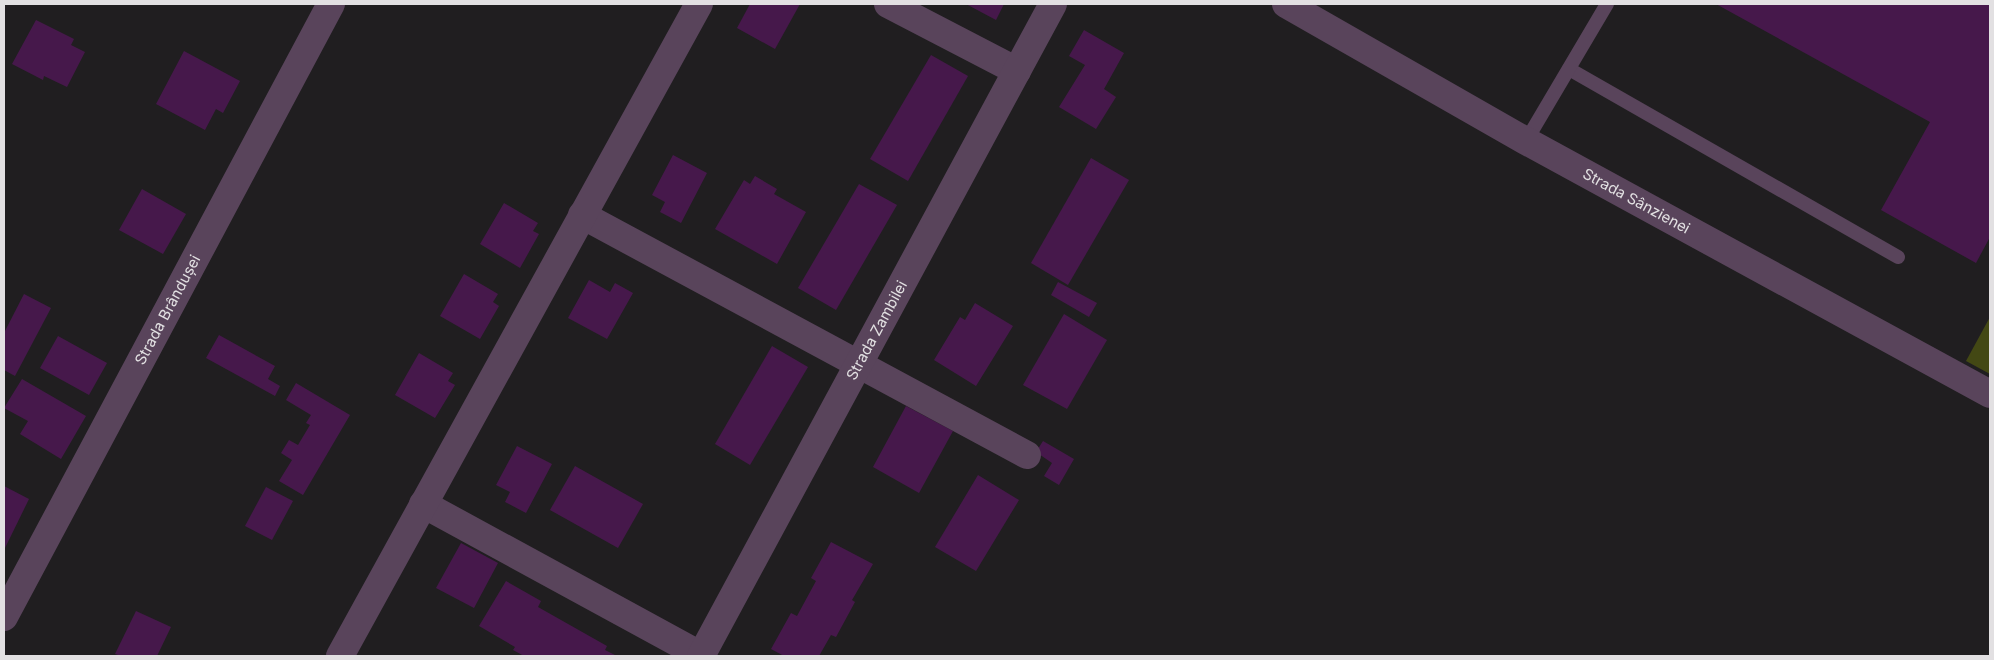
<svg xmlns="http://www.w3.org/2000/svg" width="1994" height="660" viewBox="0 0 1994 660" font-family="Inter,sans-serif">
<rect width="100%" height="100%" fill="#201e20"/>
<path fill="#434814" d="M1990,317V374L1966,361Z"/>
<g fill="#46184b">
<path d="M750,4H800L775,49L737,28Z"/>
<path d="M966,4H1004L996,20Z"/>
<path d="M1716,4H1990V237L1976,263L1881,210L1930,122Z"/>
<path d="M36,20L74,39L71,45L85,52L67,87L44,76L43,80L12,64Z"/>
<path d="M1084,30L1124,53L1104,89L1116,97L1096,129L1059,107L1085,65L1069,56Z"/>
<path d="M184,51L240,81L223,113L216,109L205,130L156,104Z"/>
<path d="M931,55L968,76L908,181L870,159Z"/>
<path d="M673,155L707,173L681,223L660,212L665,202L652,195Z"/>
<path d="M1091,158L1129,180L1068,285L1031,263Z"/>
<path d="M755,176L777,189L774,194L806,212L777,264L715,229L744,180L750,184Z"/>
<path d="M859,184L897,205L836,310L798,288Z"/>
<path d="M142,189L186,214L163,254L119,230Z"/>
<path d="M504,203L538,223L533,231L539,234L520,268L480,244Z"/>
<path d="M464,274L498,294L493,302L499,306L480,339L440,316Z"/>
<path d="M589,280L610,292L615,283L633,293L607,339L568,318Z"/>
<path d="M1058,282L1097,303L1089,317L1051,295Z"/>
<path d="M24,294L51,308L15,376L4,370V333Z"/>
<path d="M975,303L1013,326L976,386L934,360L960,317L965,320Z"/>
<path d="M1064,314L1107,340L1067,409L1023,385Z"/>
<path d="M219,335L275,366L268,379L280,386L275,396L206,358Z"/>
<path d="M58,336L107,363L89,395L40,368Z"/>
<path d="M772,346L808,367L750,465L715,444Z"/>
<path d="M419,353L453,373L448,381L455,385L435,418L395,395Z"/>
<path d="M22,379L86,416L61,459L20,434L28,421L4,408Z"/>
<path d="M296,383L350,415L303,495L279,481L292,460L281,453L289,440L298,445L310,425L306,423L311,415L286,400Z"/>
<path d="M906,406L953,431L919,493L873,467Z"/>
<path d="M1043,441L1074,459L1059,485L1044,476L1052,463L1036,452Z"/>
<path d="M517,446L552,464L526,513L505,502L510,492L496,485Z"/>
<path d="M575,466L643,504L618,548L550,510Z"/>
<path d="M978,475L1019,500L976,571L935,547Z"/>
<path d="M4,486L29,499L4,550Z"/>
<path d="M266,487L293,501L272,540L245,526Z"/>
<path d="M831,542L873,564L852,600L855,602L836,637L831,635L819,656H784L771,649L791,613L797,616L816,581L811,578Z"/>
<path d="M461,543L498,563L474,608L436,588Z"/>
<path d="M506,581L541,601L538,607L607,646L605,650L617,656H524L513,650L515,647L479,626Z"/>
<path d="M136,611L171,627L157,656H121L115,654Z"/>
</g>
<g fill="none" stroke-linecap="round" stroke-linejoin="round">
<g stroke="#59445b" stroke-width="14">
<path d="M1569,69L1898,257"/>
<path d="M1526,141L1607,4"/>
</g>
<g stroke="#59445b" stroke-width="28">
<path d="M888,4L1017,71"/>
<path id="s1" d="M1286,4L1526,141L1990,394"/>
<path d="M582,215L1027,455"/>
<path d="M423,504L702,656"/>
<path id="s2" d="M4,617L331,4"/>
<path d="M340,656L699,4"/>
<path id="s3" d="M701,656L1053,4"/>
</g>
</g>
<g text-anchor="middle" stroke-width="4" stroke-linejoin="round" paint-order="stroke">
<g font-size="15" fill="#e2e0e2" stroke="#090809">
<text dy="5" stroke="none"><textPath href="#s1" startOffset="402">Strada Sânzienei</textPath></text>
<text dy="5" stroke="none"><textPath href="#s2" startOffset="348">Strada Brândușei</textPath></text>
<text dy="5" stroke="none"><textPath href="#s3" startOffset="370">Strada Zambilei</textPath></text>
</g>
</g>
<rect width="1994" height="660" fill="none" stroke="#e2e0e2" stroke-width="10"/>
</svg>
